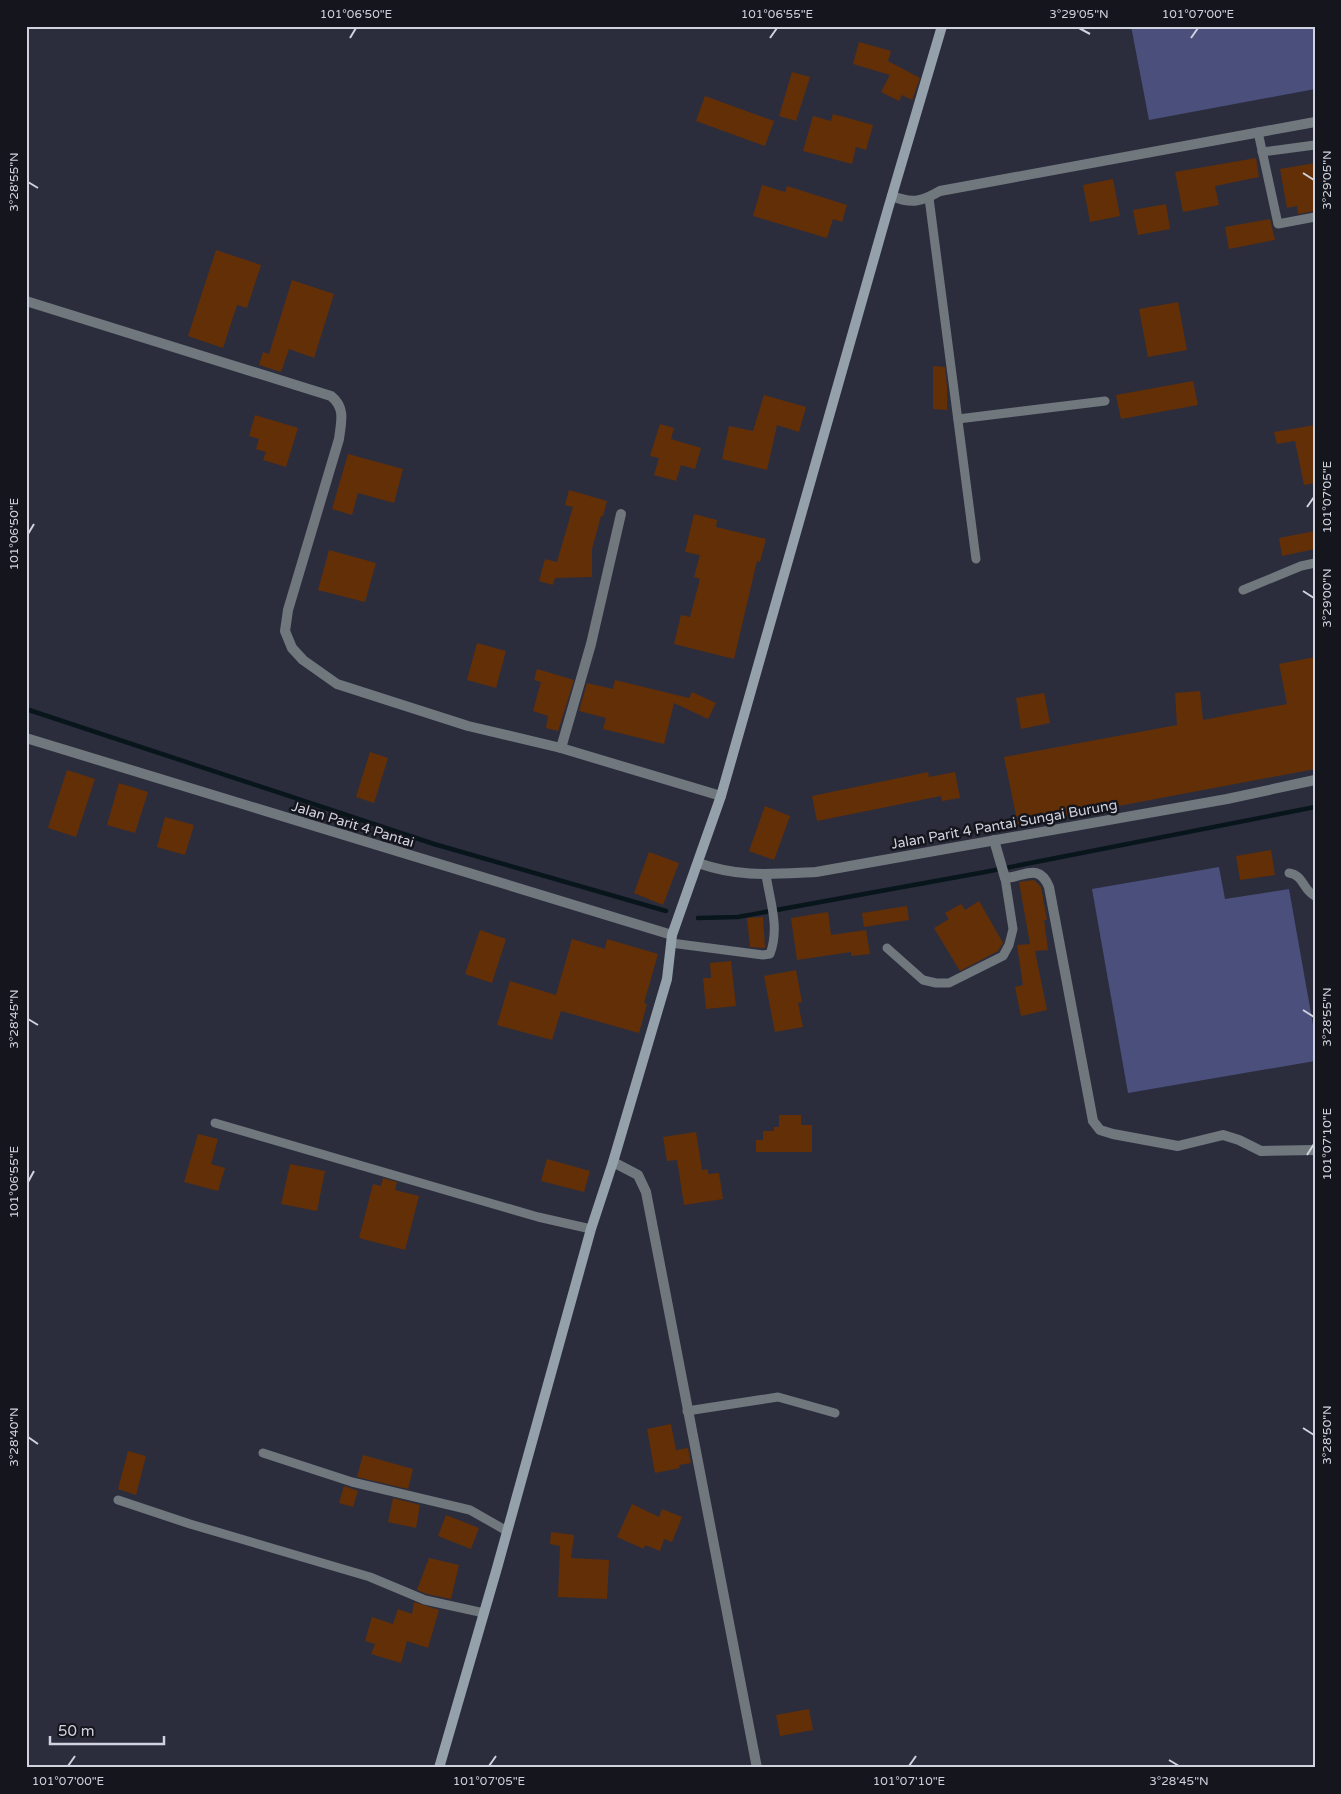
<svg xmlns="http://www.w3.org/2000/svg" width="1341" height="1794" viewBox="0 0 1341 1794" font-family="'Varela Round',sans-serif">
<rect width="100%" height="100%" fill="#2b2d3d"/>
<g fill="#4a4f7c">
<path d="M1131,26H1315V89L1149,120Z"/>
<path d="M1219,867L1225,899L1289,889L1315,1036V1061L1128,1093L1092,889Z"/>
</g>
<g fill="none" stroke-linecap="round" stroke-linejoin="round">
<g stroke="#08161c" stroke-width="4.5">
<path d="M26,709L434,844L666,911"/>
<path d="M698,918L738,917L985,872L1315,807"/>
</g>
</g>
<g fill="#632f07">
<path d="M859,42L891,51L888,61L920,78L912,100L902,95L899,101L881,92L890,75L853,64Z"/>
<path d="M792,72L810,77L796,121L779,116Z"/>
<path d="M705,96L774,121L765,146L696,121Z"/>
<path d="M833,114L873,125L866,150L856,147L852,164L803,151L813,116L831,121Z"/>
<path d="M1256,158L1259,177L1215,186L1219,205L1183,212L1175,172Z"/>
<path d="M1315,163V211L1298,214L1297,206L1287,208L1280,169Z"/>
<path d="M1113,179L1120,216L1090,222L1083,185Z"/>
<path d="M762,185L785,192L787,186L847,205L842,222L833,219L827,238L753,216Z"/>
<path d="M1166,204L1170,229L1138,235L1133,210Z"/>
<path d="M1270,219L1275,240L1229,249L1225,227Z"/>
<path d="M216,250L261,265L247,308L237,305L223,348L188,336Z"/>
<path d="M292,280L334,294L314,358L289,349L281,372L259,365L263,352L269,354Z"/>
<path d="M1178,302L1187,350L1148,357L1139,309Z"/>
<path d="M933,366L945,367L947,387V410L933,409Z"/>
<path d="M1193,381L1198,405L1121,419L1116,395Z"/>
<path d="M764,395L806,407L799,432L777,425L767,470L722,459L729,426L753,431Z"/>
<path d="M255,415L298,428L286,467L263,460L266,452L256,449L259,439L249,436Z"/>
<path d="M660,424L674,428L671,439L701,448L695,469L681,465L676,481L654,475L659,458L650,456Z"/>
<path d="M1315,425V483L1304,485L1295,441L1277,444L1274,432Z"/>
<path d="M348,454L403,469L394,503L358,493L352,515L332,509Z"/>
<path d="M569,490L607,501L603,516H601L592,549V577L555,578L553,585L539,581L545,559L557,562L573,507L565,505Z"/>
<path d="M694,514L717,520L716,527L766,539L760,562L757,561L734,659L674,644L681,615L690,617L700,579L694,577L700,555L685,552Z"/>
<path d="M1315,531V549L1282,556L1279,538Z"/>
<path d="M329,550L376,563L365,602L318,590Z"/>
<path d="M477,643L506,651L496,688L467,680Z"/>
<path d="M1315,657V769L1018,825L1004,757L1177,725L1175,693L1200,691L1203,720L1287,704L1279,664Z"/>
<path d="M537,669L574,680L558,731L546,728L548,716L533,711L541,682L534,680Z"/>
<path d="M615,680L689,698L692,692L716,703L708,719L674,703L664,744L603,729L606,718L579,711L587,683L613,689Z"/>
<path d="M1044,693L1050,723L1021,729L1016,698Z"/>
<path d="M370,752L388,758L374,803L356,797Z"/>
<path d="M67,770L95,779L76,837L48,828Z"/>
<path d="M928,772L929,777L955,772L960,798L942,801L941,796L817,821L812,796Z"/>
<path d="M119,783L148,792L135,833L107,825Z"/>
<path d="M765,806L790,816L774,860L749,851Z"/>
<path d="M165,817L194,825L185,855L157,847Z"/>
<path d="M1271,850L1275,875L1240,880L1236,856Z"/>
<path d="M649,852L679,863L663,905L634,893Z"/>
<path d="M1034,880L1041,887L1047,920H1044L1048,950L1035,951L1047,1010L1021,1016L1015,987L1023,985L1017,945L1030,944L1019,882Z"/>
<path d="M979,901L1003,943L998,951L960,971L934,928L949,919L945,913L961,904L965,910Z"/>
<path d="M907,906L909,920L864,927L862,913Z"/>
<path d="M828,912L831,935L866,930L870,954L851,956V952L797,960L791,918Z"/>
<path d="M763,917L765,948L750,947L747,918Z"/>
<path d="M480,930L506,939L492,983L465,974Z"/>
<path d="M572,939L605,949L607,939L658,954L644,1003L647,1004L639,1033L561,1011L552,1040L497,1025L510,981L556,995Z"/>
<path d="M731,961L736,1006L706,1009L703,978H711L710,963Z"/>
<path d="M796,970L802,1002L798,1003L803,1027L775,1032L764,976Z"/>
<path d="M779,1115H801V1125H812V1152H756V1140H763V1131H774V1127H779Z"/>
<path d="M696,1132L702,1170L708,1169V1174L719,1173L723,1199L684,1205L677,1160L667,1161L663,1137Z"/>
<path d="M198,1134L218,1139L211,1164L225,1168L218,1191L184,1182Z"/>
<path d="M547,1159L590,1171L584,1192L541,1181Z"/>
<path d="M290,1164L325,1171L317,1211L281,1204Z"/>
<path d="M383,1178L397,1182L395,1190L419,1196L405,1250L359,1238L373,1184L381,1186Z"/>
<path d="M671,1424L676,1450L688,1448L691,1463L679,1465L680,1468L655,1473L647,1429Z"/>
<path d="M128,1451L146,1456L136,1495L118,1489Z"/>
<path d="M363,1455L413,1469L408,1489L357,1477Z"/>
<path d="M344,1486L358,1491L353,1507L339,1503Z"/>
<path d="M393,1498L420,1505L416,1528L388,1522Z"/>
<path d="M632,1504L659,1517L662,1509L682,1517L672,1542L664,1539L660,1551L645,1545L644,1549L617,1537Z"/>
<path d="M446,1515L479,1528L471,1549L438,1536Z"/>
<path d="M551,1532L574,1535L571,1558L609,1560L607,1599L558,1597L560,1546L550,1544Z"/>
<path d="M429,1558L459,1565L451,1599L427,1594L417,1590Z"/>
<path d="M414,1602L439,1610L428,1648L407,1641L401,1663L371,1654L375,1644L365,1641L372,1617L393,1624L398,1609L412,1614Z"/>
<path d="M809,1709L813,1730L780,1736L776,1715Z"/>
</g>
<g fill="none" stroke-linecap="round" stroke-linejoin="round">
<g stroke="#70787e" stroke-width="9">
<path d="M1258,132L1278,224L1315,217"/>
<path d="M1262,152L1315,145"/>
<path d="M929,198L976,559"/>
<path d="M958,419L1105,401"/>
<path d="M1243,590L1301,566L1315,563"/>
<path d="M1289,873C1304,875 1303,891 1315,896"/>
<path d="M671,943L763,955L770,954C780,928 770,901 766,875"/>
<path d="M887,948L923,980L936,983H949L1003,956L1009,945L1013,929L1005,878"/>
<path d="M215,1123L538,1217L591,1229"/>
<path d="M687,1411L778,1397L835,1413"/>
<path d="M263,1453L352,1482L470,1510L507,1531"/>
<path d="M118,1500L190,1524L370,1577L425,1600L484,1613"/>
</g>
<g stroke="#70787e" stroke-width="10">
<path d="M892,196C912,204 921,202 940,191L1315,122"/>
<path d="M26,301L331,396C346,408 341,422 339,439L288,610L285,631L292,648L303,660L337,684L468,726L561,748L721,796"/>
<path d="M26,738L672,935"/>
<path d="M561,748L591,644L621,514"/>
<path d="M994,840L1005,878C1024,877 1039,862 1049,887L1093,1121L1100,1130L1113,1134L1178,1146L1223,1135L1239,1140L1261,1151L1315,1150"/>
<path d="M698,863C741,878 772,874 816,872L1227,799L1315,780"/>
<path d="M613,1162L638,1175L646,1192L757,1768"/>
</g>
<path stroke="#95a1aa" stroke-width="10" d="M439,1768L497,1568L591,1229L613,1162L667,979L672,935L721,796L888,209L942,26"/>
</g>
<path fill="none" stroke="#d0d2dd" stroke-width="2" d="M1079,28L1090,34M350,38L356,28M770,38L777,28M1191,38L1198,28M1303,173L1314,180M28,182L38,188M1307,507L1314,497M28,534L34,524M1303,591L1314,598M1303,1010L1314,1017M28,1019L38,1025M1307,1155L1314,1144M28,1182L34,1171M1303,1428L1314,1435M28,1437L38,1444M1169,1760L1179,1766M68,1766L75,1756M489,1766L496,1756M909,1766L916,1756"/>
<g text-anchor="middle" stroke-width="5" stroke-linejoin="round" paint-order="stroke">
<g font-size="14" fill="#d0d2dd" stroke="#15161d">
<text transform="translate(353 824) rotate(17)" y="5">Jalan Parit 4 Pantai</text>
<text transform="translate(1004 824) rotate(-10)" y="5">Jalan Parit 4 Pantai Sungai Burung</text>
</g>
</g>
<rect width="1341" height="1794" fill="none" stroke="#15161d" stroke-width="55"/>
<path d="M50 1736v8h114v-8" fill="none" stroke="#d0d2dd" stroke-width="2.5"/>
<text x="58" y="1736" font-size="15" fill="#d0d2dd" stroke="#15161d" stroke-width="4" paint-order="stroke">50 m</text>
<rect x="28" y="28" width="1286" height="1738" fill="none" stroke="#d0d2dd" stroke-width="2"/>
<g font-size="12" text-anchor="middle" fill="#d0d2dd">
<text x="356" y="18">101°06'50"E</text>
<text x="777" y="18">101°06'55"E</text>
<text x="1079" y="18">3°29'05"N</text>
<text x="1198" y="18">101°07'00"E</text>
<text transform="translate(1327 180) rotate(-90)" y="4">3°29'05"N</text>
<text transform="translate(14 182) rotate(-90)" y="4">3°28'55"N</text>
<text transform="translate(1327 497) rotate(-90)" y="4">101°07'05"E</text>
<text transform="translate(14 534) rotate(-90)" y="4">101°06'50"E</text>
<text transform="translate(1327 598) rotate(-90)" y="4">3°29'00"N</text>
<text transform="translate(1327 1017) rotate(-90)" y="4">3°28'55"N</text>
<text transform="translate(14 1019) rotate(-90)" y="4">3°28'45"N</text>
<text transform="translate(1327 1144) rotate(-90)" y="4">101°07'10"E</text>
<text transform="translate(14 1182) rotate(-90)" y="4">101°06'55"E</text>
<text transform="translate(1327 1435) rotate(-90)" y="4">3°28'50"N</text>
<text transform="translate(14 1437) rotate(-90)" y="4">3°28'40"N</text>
<text x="68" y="1785">101°07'00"E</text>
<text x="489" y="1785">101°07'05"E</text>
<text x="909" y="1785">101°07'10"E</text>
<text x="1179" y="1785">3°28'45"N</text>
</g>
</svg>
